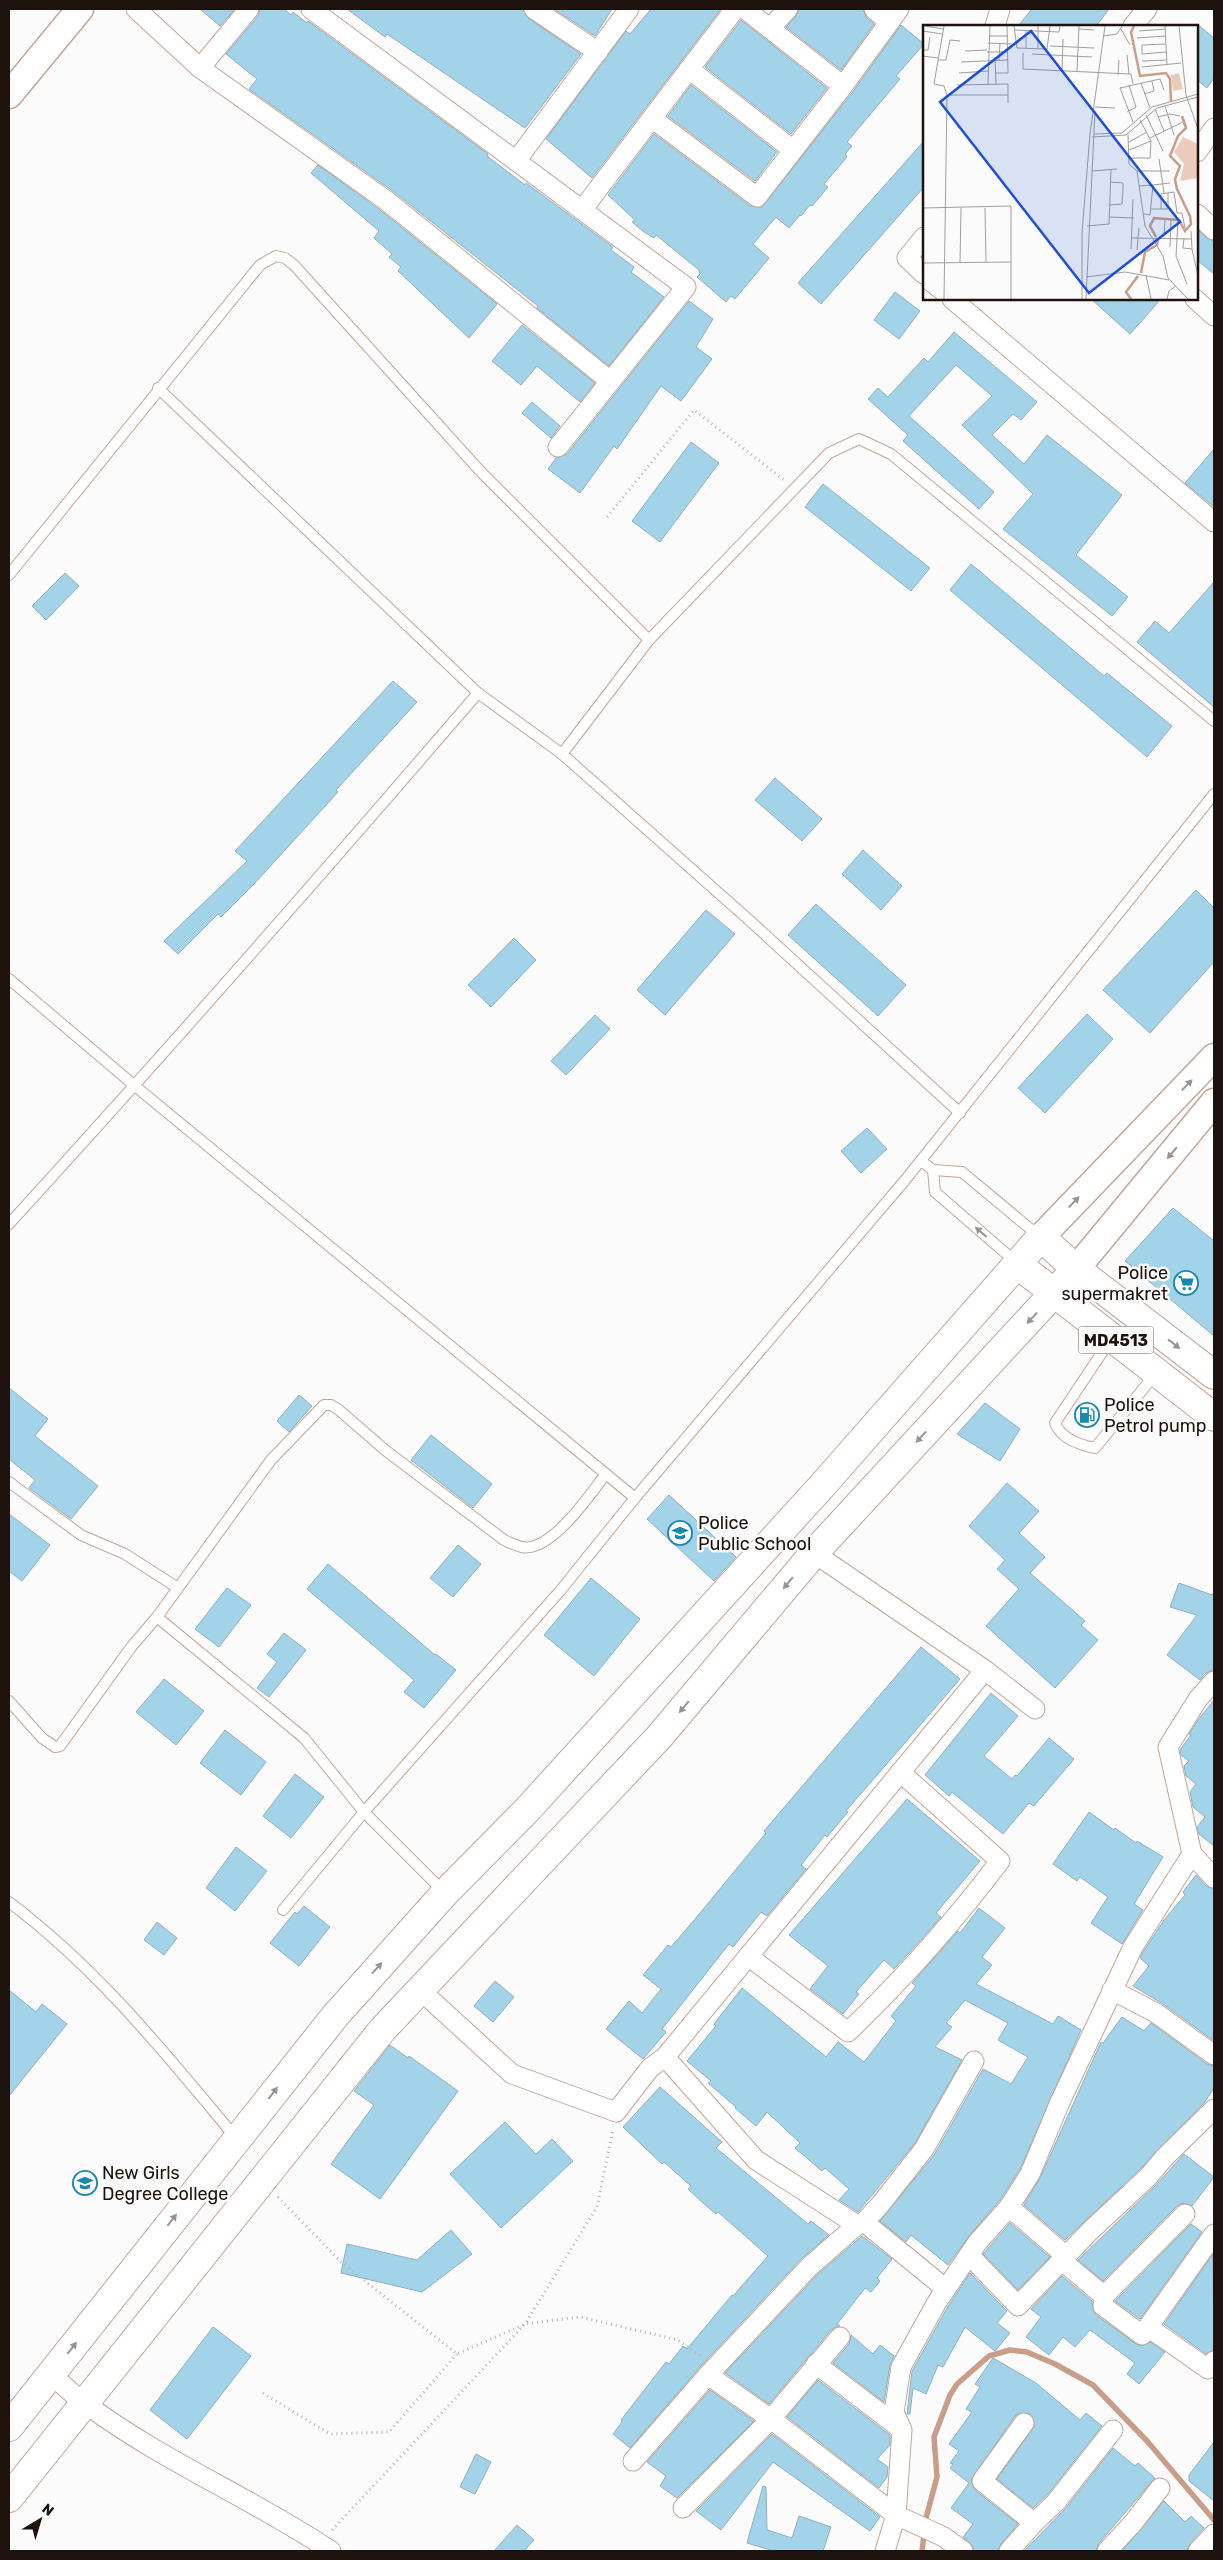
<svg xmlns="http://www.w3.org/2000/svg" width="1223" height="2560" viewBox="0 0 1223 2560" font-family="Rubik,sans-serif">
<rect width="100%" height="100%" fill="#fbfbfb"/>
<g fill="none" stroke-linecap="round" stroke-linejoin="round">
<path stroke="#c89e88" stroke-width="5.5" d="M922,2551L926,2518L937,2477L934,2437L950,2395L957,2384L989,2356L1010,2350L1027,2352L1055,2364L1093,2385L1147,2441L1214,2520"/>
</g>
<g fill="#a3d3e9" stroke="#8fafbf">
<path d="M200,9H235L220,26Z"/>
<path d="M260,9H284L291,15L293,12L307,23L308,21L488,154L487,156L525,185L526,183L613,247L611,250L634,267L631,272L664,297L609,366L537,308L538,306L394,192L249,89L257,79L226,54L258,16Z"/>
<path d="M347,9H523L528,18L581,54L525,128L387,34L385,37Z"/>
<path d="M554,9H612L595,36Z"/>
<path d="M651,9H721L592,178L546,139L626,31L630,34Z"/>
<path d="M799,9H863L866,17L874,24L841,70L786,27L796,16Z"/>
<path d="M1032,9H1109L1096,26H1018Z"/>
<path d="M741,20L827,88L791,134L705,67Z"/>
<path d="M1197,24L1214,38V78L1207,88L1197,80Z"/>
<path d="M901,25L924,44L896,76L900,79L847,142L852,146L845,154L847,157L824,184L828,187L812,206L810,205L801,216L800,215L789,228L776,217L753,244L769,258L735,299L731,296L726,302L697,277L700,274L699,270L656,235L654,238L644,232L632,222L635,220L608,195L654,134L750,206L762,207L852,93Z"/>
<path d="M691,85L777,152L755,181L668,116Z"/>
<path d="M924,141V187L821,304L798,283Z"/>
<path d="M318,165L380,210L497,304L469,338L398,271L401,267L389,257L392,254L374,238L379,231L311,173Z"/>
<path d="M1197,229L1207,238L1214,241V274L1197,260Z"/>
<path d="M895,292L920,311L899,339L874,320Z"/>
<path d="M1091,299H1161L1130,334Z"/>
<path d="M689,301L713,319L696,347L712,359L681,401L661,386L617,449L614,446L580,493L548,469L556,458L567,454Z"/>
<path d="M522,325L595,383L580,402L537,366L521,385L492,361Z"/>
<path d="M954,332L1037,402L1021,420L1013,414L992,435L1024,464L1047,435L1122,495L1076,555L1128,597L1112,616L1003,529L1033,494L962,425L992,396L956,365L909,416L994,492L979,509L903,441L908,435L868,399L878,388L888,397L924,358L928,362Z"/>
<path d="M532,402L560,426L551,438L522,413Z"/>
<path d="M691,442L719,463L660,542L632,521Z"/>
<path d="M1214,449V507L1185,483Z"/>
<path d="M823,484L930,568L911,591L805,507Z"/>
<path d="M971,564L1104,676L1107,673L1172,726L1147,757L950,590Z"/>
<path d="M65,573L79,586L46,620L32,606Z"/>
<path d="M1214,582V707L1137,642L1155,621L1169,633Z"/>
<path d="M393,681L417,702L336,790L338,792L254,884L221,917L218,914L178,954L164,941L247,861L235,851Z"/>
<path d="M775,778L822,819L802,841L755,800Z"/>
<path d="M863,850L902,886L881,910L842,874Z"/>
<path d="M1196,890L1214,908V962L1150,1033L1103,990Z"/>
<path d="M816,904L906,985L878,1016L788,935Z"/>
<path d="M706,910L735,934L665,1015L637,990Z"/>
<path d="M514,938L536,960L491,1007L468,985Z"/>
<path d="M1087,1014L1113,1039L1045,1113L1018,1088Z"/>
<path d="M595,1015L610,1029L566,1075L551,1061Z"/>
<path d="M867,1128L887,1149L861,1173L841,1151Z"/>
<path d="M1173,1208L1214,1241V1336L1125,1261Z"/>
<path d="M9,1388L48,1419L35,1436L98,1486L71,1519L29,1488L35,1480L9,1459Z"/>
<path d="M299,1395L312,1406L289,1432L277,1421Z"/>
<path d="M985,1403L1020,1429L1000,1461L957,1434Z"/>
<path d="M431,1435L492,1484L473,1508L411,1460Z"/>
<path d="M1007,1483L1039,1511L1019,1533L1045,1557L1030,1573L1085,1621L1081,1625L1098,1640L1055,1688L986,1626L1019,1589L997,1569L1005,1560L969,1526Z"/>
<path d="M669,1495L736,1557L714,1581L647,1519Z"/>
<path d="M9,1514L50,1545L22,1581L9,1571Z"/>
<path d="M458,1545L481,1564L453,1597L430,1578Z"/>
<path d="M328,1564L435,1655L436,1654L456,1670L424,1708L404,1692L414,1680L307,1589Z"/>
<path d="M591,1578L640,1619L594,1676L544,1635Z"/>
<path d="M1179,1583L1212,1595L1214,1592V1670L1206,1673L1200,1680L1167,1655L1197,1615L1170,1607Z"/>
<path d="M227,1588L251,1605L219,1647L195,1629Z"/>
<path d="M284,1633L306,1650L269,1697L257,1688L277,1662L267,1654Z"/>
<path d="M921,1647L960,1679L846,1811L848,1812L827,1837L825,1835L801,1865L806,1869L767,1916L761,1912L733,1947L729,1944L662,2029L666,2032L643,2059L606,2029L629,2001L642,2013L661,1989L643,1975L668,1945L671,1947L695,1919L766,1833L764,1831Z"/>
<path d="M164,1679L204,1711L176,1745L136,1712Z"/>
<path d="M991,1693L1018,1716L984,1756L1012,1779L1015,1775L1017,1776L1049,1738L1074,1759L1034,1806L1029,1803L1003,1834L952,1792L949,1796L925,1775Z"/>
<path d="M1214,1700V1846L1199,1834L1197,1827L1205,1817L1193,1807L1190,1792L1196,1784L1186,1776L1184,1766L1189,1761L1181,1755L1180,1750L1191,1735L1189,1734L1198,1720Z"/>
<path d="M225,1730L266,1762L241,1795L200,1763Z"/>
<path d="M295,1774L324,1797L291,1838L263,1816Z"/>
<path d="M907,1799L980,1861L936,1913L941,1917L919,1942L894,1969L884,1960L856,1992L859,1994L843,2014L810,1989L828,1966L789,1935Z"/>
<path d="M1089,1812L1114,1830L1115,1828L1136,1843L1137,1841L1163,1857L1134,1904L1143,1910L1122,1944L1091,1923L1108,1897L1080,1877L1077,1881L1053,1864Z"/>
<path d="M236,1847L267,1871L235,1911L206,1888Z"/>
<path d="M1196,1875L1206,1886L1214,1889V2041L1163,2004L1133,1986L1149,1966L1140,1958L1143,1952L1164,1920L1185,1895L1183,1892Z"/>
<path d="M304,1906L330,1927L299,1966L270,1943L295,1912L297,1914Z"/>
<path d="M979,1908L1005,1928L982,1957L992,1965L976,1984L1053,2024L1058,2016L1081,2030L1020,2169L1000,2200L969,2236L948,2265L911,2235L906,2242L880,2221L934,2155L983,2069L1011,2084L1028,2057L998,2040L1008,2023L965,2000L946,2023L952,2027L935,2047L962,2060L915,2143L858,2212L839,2200L849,2189L825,2168L822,2171L795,2148L800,2143L767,2112L756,2126L735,2108L736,2107L708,2083L711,2081L687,2061L716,2026L714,2024L742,1988L826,2057L838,2042L864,2062L896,2021L891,2016L916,1986L912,1983L958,1931L960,1933Z"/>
<path d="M157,1922L177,1938L164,1955L144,1940Z"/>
<path d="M495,1981L514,1997L493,2022L474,2006Z"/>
<path d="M9,1990L36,2012L42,2004L67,2024L9,2096Z"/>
<path d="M1122,2017L1144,2031L1151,2023L1207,2064L1214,2066V2088L1204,2103L1140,2169L1065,2240L1024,2205L1040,2178L1101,2042L1103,2043Z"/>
<path d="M390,2045L408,2058L409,2056L458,2091L380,2199L331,2164L374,2105L354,2091Z"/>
<path d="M660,2087L722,2142L716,2148L808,2224L811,2221L829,2235L801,2259L700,2367L630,2448L613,2434L622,2422L621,2420L666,2362L669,2364L683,2346L687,2349L732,2295L733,2296L768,2256L718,2212L716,2214L703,2203L688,2189L691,2186L664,2162L662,2164L623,2127Z"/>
<path d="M505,2122L536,2154L552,2139L573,2161L501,2228L450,2174Z"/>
<path d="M1184,2154L1214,2177L1192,2206L1183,2203L1177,2206L1103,2281L1078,2260L1156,2185Z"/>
<path d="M1010,2223L1050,2257L1018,2290L983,2254Z"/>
<path d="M1191,2224L1202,2232L1140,2319L1115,2301Z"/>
<path d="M451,2230L472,2254L422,2292L341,2273L347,2244L417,2260Z"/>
<path d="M862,2236L892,2259L877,2278L880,2281L871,2292L865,2288L837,2324L840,2326L831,2330L769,2404L725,2373L817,2275Z"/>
<path d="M1213,2254L1214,2350L1206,2354L1164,2324Z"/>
<path d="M970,2273L1007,2311L997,2323L1010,2333L995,2351L965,2327L943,2367L938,2365L926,2394L913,2388L910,2414H907L912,2371L947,2308Z"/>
<path d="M1062,2276L1092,2301L1093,2310L1096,2315L1136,2344L1141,2346L1150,2342L1165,2352L1139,2384L1127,2374L1135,2363L1090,2330L1075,2347L1063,2337L1049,2355L1026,2337L1041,2317L1031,2309Z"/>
<path d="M213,2327L251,2356L187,2439L150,2410Z"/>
<path d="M851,2335L873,2354L880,2345L894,2356L890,2365L884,2402L833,2363L849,2344Z"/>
<path d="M993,2358L1036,2383L1080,2420L1086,2413L1102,2426L1048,2494L1033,2508L997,2479L1035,2425L1030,2414L1020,2413L1015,2416L971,2480L975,2490L1018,2524L1001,2544L998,2551H974L973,2546L963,2537L973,2524L951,2508L969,2483L950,2468L953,2464L950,2463L959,2451L949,2444L972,2412L966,2409L980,2387L975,2384Z"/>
<path d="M818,2380L890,2435V2445L877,2459L888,2467L887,2477L879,2488L787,2417Z"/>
<path d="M710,2390L754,2421L677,2498L660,2486L666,2476L647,2462Z"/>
<path d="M772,2434L880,2517L870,2531L773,2462L721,2530L696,2511Z"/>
<path d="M1214,2442V2501L1189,2481V2475Z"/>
<path d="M1113,2448L1135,2466L1138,2463L1155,2478L1099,2543L1096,2551H1024L1065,2509Z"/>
<path d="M476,2454L491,2462L475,2494L460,2487Z"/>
<path d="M763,2486L766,2487L767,2530L792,2538L799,2516L831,2527L823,2551H774L747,2543Z"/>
<path d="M1164,2501L1185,2522L1191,2516L1204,2528L1190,2543L1187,2551H1122Z"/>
<path d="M517,2525L534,2540L524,2551H494Z"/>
</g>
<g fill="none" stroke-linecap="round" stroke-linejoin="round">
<defs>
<g id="lane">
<path d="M158,388L478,693L562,754L749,920L960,1113"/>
<path d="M9,575L260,265L276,256L285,258L294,265L481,472L649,640"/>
<path d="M562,754L649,640L829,453L859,439L891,454L1214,721"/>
<path d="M9,979L135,1086L635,1498"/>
<path d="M921,1161L933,1170L962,1172L1040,1237"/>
<path d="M933,1170L935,1192L1017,1263"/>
<path d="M9,1224C168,1050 324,872 478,693"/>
<path d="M1111,1339L1055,1423C1061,1439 1080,1445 1095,1448L1156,1373"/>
<path d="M9,1482L81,1535L125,1554L178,1588"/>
<path d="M157,1617L304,1738L364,1812L444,1892"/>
<path d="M9,1701L42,1738L55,1747L60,1746L132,1646L157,1617L271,1460L324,1405H331L339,1410L385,1450L504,1540C509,1542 516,1546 522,1547C551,1553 590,1494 606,1474"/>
<path d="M9,1902C98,1969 166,2054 236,2138"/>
<path d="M283,1910L364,1812L560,1591L635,1498L906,1179L1214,794"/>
</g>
<g id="street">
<path d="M136,9L200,68L387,201L610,381"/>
<path d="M311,9L686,287L558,447"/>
<path d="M534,9L598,52"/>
<path d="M745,9L843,86"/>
<path d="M874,9L889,22"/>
<path d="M995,26L1000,9"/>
<path d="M1133,26L1147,9"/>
<path d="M770,28L788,9"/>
<path d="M200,68L249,9"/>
<path d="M689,69L793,150"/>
<path d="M653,119L757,197L843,86L899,9"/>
<path d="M1197,152L1214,128"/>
<path d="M516,161L629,9"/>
<path d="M582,210L735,9"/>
<path d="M1197,214L1214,230"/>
<path d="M924,237L907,258L924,274"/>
<path d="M952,299L1214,522"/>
<path d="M1195,299L1214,316"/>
<path d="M814,1553L985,1670L1035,1709"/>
<path d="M1192,1854L1214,1878"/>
<path d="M748,1956L848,2032C903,1979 954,1922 1000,1861L900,1772"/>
<path d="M420,1990L512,2074L616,2112L650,2068L665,2057L985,1670"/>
<path d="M1112,1990L1156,2013L1214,2055"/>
<path d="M665,2057L756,2160L857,2225"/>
<path d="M1009,2207L1065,2255"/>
<path d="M864,2222L946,2289"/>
<path d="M969,2255L1018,2306L1089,2232L1148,2177L1164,2158L1214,2109"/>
<path d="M1061,2260L1104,2296L1103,2306L1142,2335L1148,2327L1208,2369L1214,2361"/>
<path d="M1104,2296L1185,2214"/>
<path d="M1148,2327L1214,2234"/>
<path d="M816,2364L901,2429"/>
<path d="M51,2374C62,2384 73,2395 86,2404C162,2461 252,2498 331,2551"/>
<path d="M708,2375L771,2419L896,2515L944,2537L963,2551"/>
<path d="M1024,2423L982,2481L1034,2523"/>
<path d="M633,2461L708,2375L809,2267L857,2225L864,2222L880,2205L924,2149L974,2061"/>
<path d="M683,2508L771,2419L840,2337"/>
<path d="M885,2551L896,2515L902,2430L894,2412L901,2367L937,2302L977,2243L1009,2207L1030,2174L1060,2102L1133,1947L1192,1854L1168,1747L1198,1699L1214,1681"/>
<path d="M1009,2551L1034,2523L1056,2502L1113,2430"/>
<path d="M1107,2551L1133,2523L1160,2488"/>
<path d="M1198,2551L1214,2534"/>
</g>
<g id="secondary">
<path d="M9,95L80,9"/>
<path d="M1041,1237L1214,1057"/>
<path d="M1076,1269L1214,1102"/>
</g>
<g id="primary">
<path d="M1017,1264L1214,1417"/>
<path d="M9,2427L335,2016L445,1893L527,1810L821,1487L1041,1237L1076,1269L1214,1375"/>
<path d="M9,2498L383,2029L659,1737L814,1553L1076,1269"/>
</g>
</defs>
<use href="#lane" stroke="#c2a595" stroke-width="12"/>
<use href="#street" stroke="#c2a595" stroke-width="21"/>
<use href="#secondary" stroke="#c2a595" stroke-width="29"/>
<use href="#primary" stroke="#c2a595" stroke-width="30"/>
<g stroke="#b7b3b2" stroke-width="3" stroke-dasharray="1 4" stroke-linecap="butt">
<path d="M607,517L694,410L784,480"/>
<path d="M278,2197L341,2262L457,2354L525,2324L580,2317L678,2340L702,2357"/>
<path d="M263,2393L330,2434L389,2432L457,2354"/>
<path d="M332,2530L525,2324L597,2207L613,2130"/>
</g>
<use href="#lane" stroke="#fff" stroke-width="10"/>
<use href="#street" stroke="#fff" stroke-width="19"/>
<use href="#secondary" stroke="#fff" stroke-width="26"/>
<use href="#primary" stroke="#fff" stroke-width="28"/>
</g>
<defs><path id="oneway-solid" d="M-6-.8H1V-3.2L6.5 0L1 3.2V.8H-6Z" transform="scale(1.25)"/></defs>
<g fill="#999492">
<use href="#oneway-solid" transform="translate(1187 1085) rotate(-46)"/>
<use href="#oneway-solid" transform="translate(1172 1153) rotate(130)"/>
<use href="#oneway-solid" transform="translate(1074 1202) rotate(-46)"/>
<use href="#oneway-solid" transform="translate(981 1232) rotate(-139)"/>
<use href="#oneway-solid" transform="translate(1032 1318) rotate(133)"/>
<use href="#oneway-solid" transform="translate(1174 1344) rotate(38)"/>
<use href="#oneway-solid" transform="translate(921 1437) rotate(133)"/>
<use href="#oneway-solid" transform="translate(788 1583) rotate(130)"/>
<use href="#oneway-solid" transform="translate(684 1707) rotate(130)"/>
<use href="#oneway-solid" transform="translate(377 1968) rotate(-48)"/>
<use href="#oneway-solid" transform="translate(273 2093) rotate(-52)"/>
<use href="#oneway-solid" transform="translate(172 2220) rotate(-52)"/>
<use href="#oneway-solid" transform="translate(72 2348) rotate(-52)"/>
</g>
<defs>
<symbol id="supermarket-ring" viewBox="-11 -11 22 22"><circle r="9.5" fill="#fbfbfb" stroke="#1b89af" stroke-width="1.5"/><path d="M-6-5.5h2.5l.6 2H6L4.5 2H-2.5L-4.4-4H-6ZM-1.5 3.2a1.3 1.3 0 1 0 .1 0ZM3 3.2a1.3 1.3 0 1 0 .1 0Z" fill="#1b89af"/></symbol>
<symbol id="fuel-ring" viewBox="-11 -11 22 22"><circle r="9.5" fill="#fbfbfb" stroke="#1b89af" stroke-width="1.5"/><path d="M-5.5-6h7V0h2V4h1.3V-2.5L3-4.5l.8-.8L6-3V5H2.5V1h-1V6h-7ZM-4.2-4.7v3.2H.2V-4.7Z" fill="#1b89af"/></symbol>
<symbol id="school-ring" viewBox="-11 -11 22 22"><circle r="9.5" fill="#fbfbfb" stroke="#1b89af" stroke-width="1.5"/><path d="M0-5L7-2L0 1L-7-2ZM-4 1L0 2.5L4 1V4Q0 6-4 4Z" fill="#1b89af"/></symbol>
</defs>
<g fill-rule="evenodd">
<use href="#supermarket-ring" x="1172" y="1269" width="28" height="28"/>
<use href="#fuel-ring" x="1073" y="1401" width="28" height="28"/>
<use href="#school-ring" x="666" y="1519" width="28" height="28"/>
<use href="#school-ring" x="71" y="2169" width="28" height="28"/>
</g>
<g text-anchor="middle" stroke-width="5" stroke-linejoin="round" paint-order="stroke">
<rect fill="#fbfbfb" stroke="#605854" stroke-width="1" x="1078.5" y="1326.5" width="75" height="27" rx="4"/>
<g font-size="16" font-weight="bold" fill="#1d120d">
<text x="1116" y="1346">MD4513</text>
</g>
<g font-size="18" fill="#1d120d" stroke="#fbfbfb" text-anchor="start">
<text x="1168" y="1279" text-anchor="end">Police<tspan x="1168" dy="21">supermakret</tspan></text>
<text x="1104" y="1411">Police<tspan x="1104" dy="21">Petrol pump</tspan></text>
<text x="698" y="1529">Police<tspan x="698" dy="21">Public School</tspan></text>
<text x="102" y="2179">New Girls<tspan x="102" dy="21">Degree College</tspan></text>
</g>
</g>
<g transform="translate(923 25)">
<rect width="275" height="275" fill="#fbfbfb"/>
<path d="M256,48L260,64L250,66L248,50ZM260,112L275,119V153L257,156L261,139L251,127Z" fill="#ebcbbb"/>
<path fill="none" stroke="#c89e88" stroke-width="2.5" d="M211,1L208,7L217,51L243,48L247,54L248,76M233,212L227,201L231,193L256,195L262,206L268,199L267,191L254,164L252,154L257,141L247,131L255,111L263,103L259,91M218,248L222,227L234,220L235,215M208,274L203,267L215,251"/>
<path fill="none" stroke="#a29e9c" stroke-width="1" d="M2,1L20,4M91,1L94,23L124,24L127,1M115,1V23M242,1L244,40M256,1L263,70L275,104M156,4L171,5M198,4L207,20M91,5L136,7L137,1M0,6L19,9M216,6L242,4M66,11H85M180,11L194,9L199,1M214,13L242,11M65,18L89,19M242,19L219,20V29L243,27M127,21L171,23M103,23V6M0,25H5L7,12M42,26L64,25M64,27H85M100,28V44L208,49L210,59M109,29L169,32M204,30L206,49M0,31L15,33M15,35H23L27,15L37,16M72,35L73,59M76,35L77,18M219,36L243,35M38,37L85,35M219,42L258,38M139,46L140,14M154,46L156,1M36,48L65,46M73,48H85L84,1M195,50L196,35M218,58L227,83M65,59L67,1M34,60L85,59V78M221,69L231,66L229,56M24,70H85M242,81L251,110M172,82L192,83M232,84L241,106M204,87L213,82L206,60M223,90L240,126M235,92L247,89L257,91M210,97L197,63L237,54L241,65M171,109L199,108L229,82L275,69M205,109L206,139L214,146L222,201L240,231L245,253L265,274M169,112L203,110L234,83L275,72M227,113L260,97M206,117L224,107M206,125L228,116M205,133H227L228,116L217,95M236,134L241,168M169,146L194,144M214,146H247M230,160L247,158M216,161L230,160L227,190L221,189M187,180L199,179L200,163V158L187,157M0,183L88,181V274M62,183L63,237M228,184H245V168M238,184V169L251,167L254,188H259L262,203M186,192L211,193M255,195L253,231L264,259M164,201L186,199L188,144M241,211L242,194M208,213L268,214M261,213L260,223L269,224L268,206M247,222L248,195M208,224L210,174M269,224L275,251M214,225L216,203M0,238L88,237M37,238L38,183M223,250L228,274M163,252L202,247L246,255M0,263L14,274M21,274L24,70L21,61L11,59L21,1M159,274V208L167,109L182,1M163,274L172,86M244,274L246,266L253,261"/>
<path fill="#1d4ed8" fill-opacity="0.15" stroke="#1d4ed8" stroke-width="2.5" d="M108,6L257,197L166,268L17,77Z"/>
<rect width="275" height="275" fill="none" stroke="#1d120d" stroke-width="2.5"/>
</g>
<rect width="1223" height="2560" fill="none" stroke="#1d120d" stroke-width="20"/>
<g transform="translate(40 2520) rotate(38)" stroke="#fbfbfb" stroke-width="4" paint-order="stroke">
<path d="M0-4L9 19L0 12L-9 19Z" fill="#1d120d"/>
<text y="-8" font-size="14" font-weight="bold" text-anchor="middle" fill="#1d120d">N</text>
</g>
</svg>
